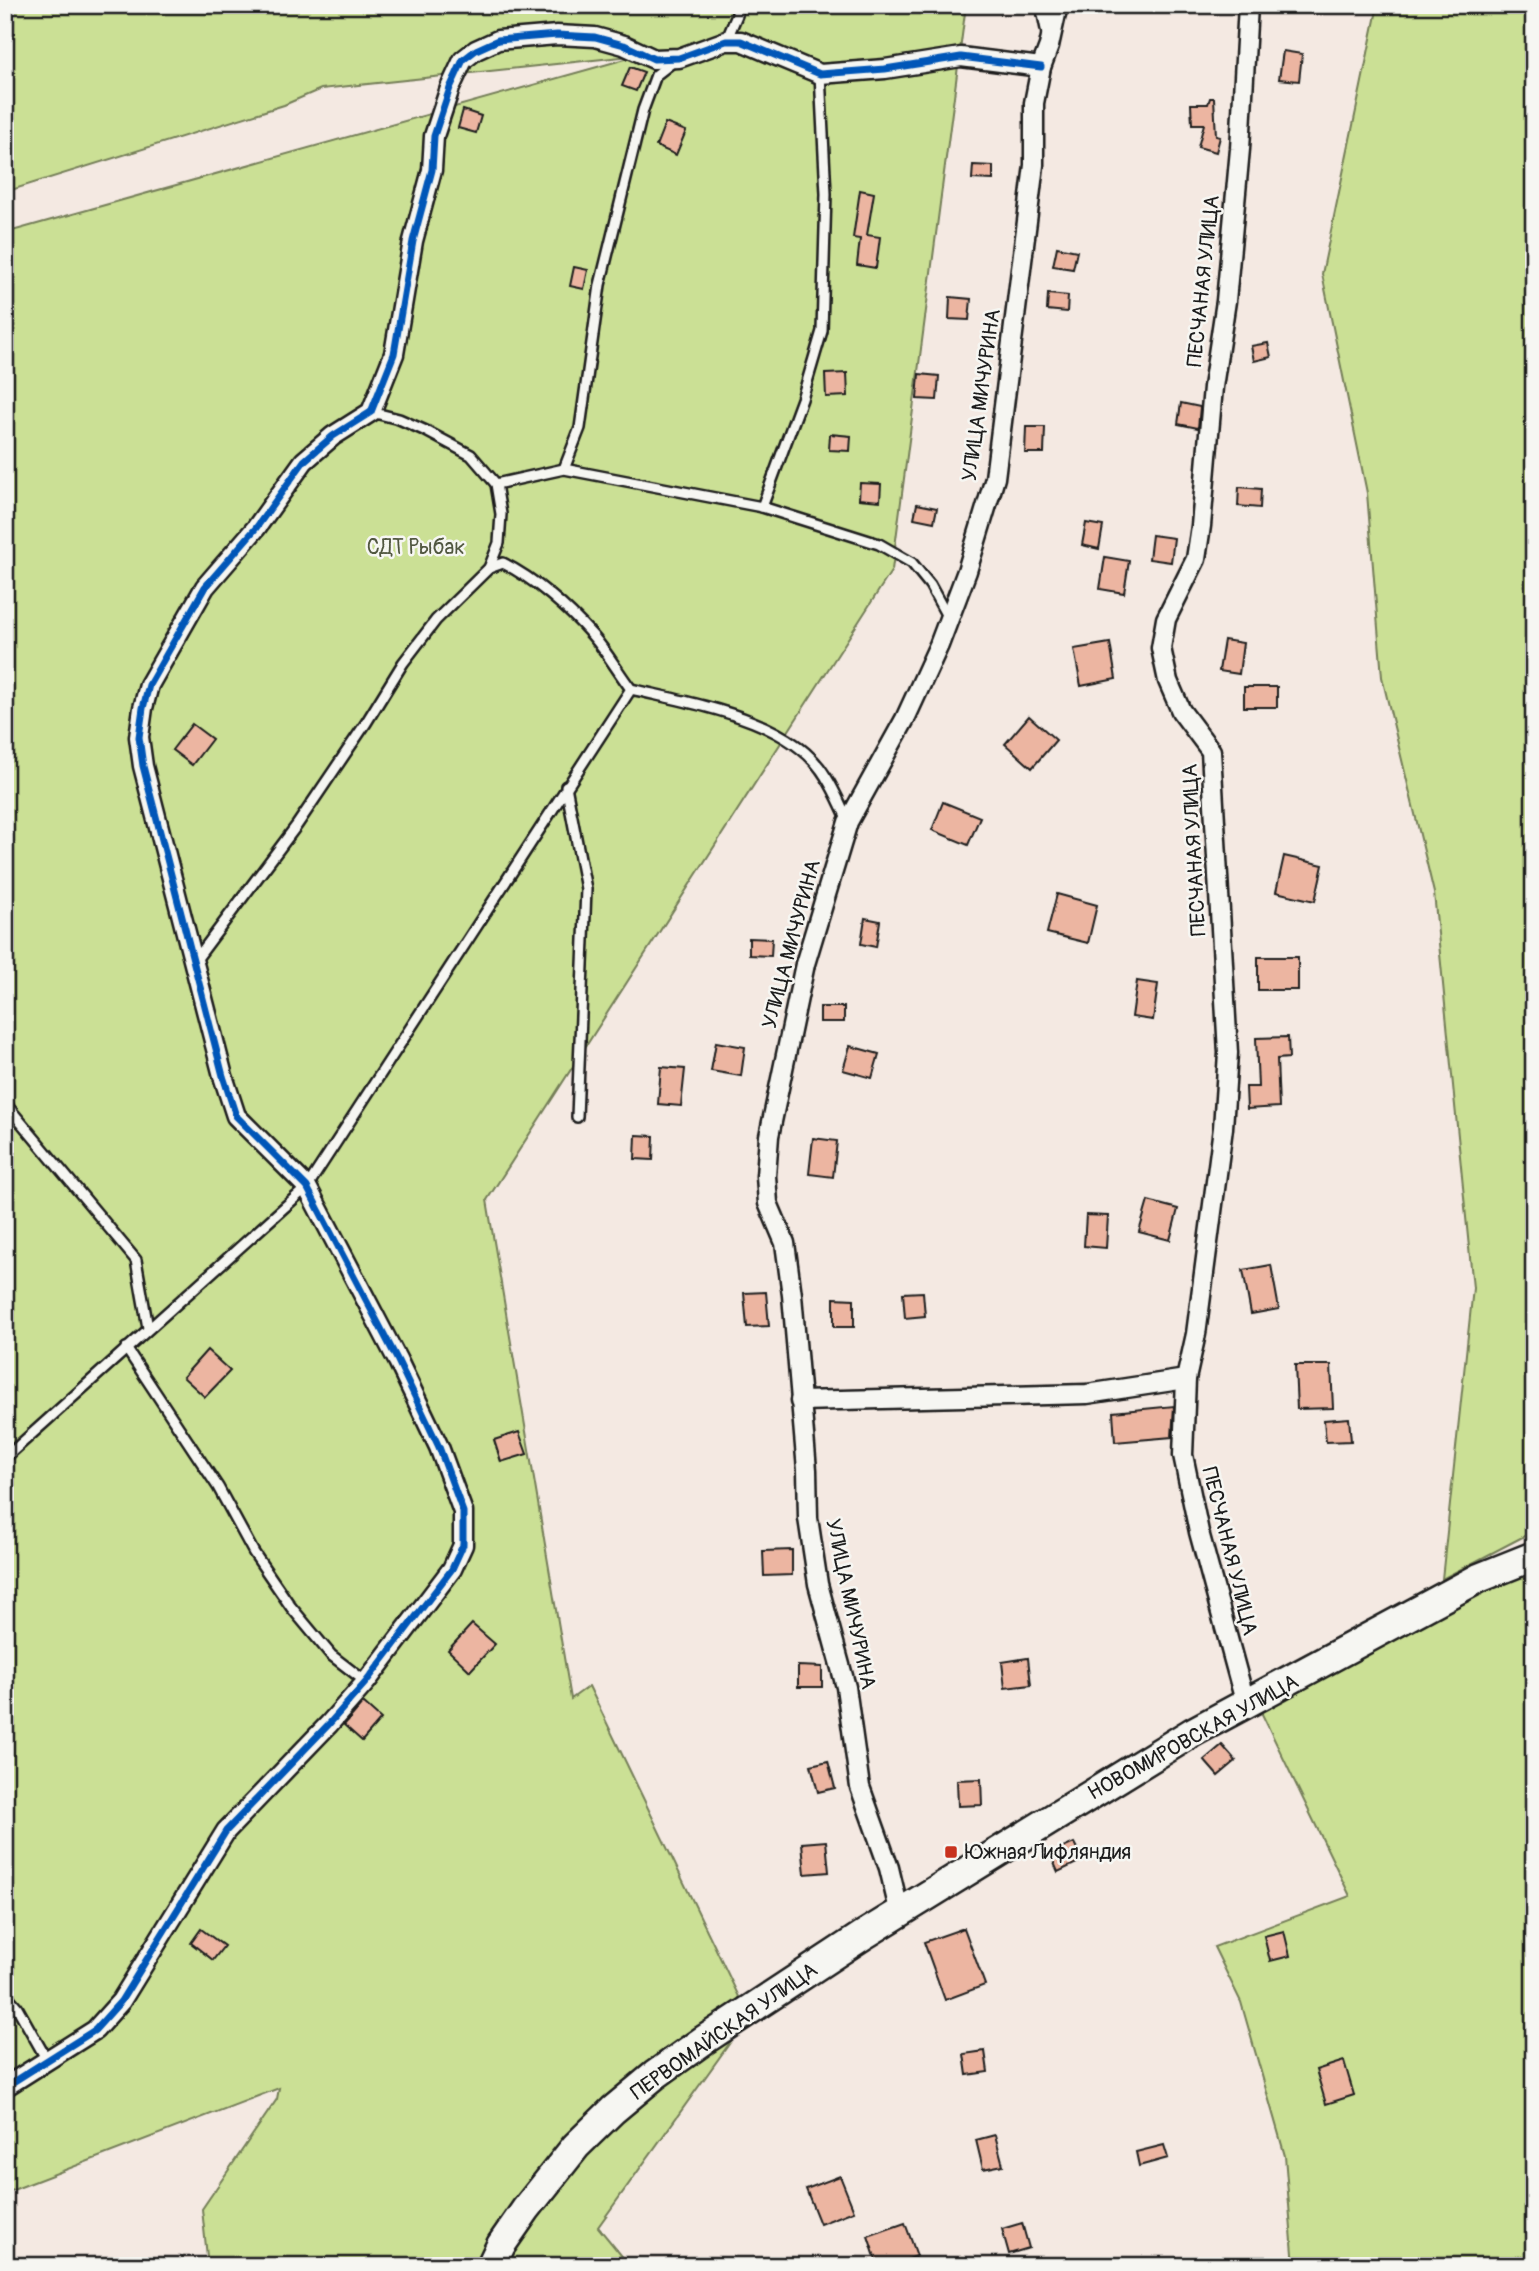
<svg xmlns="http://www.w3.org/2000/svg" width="1539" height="2271" viewBox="0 0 1539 2271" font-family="Pangolin,sans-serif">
<rect width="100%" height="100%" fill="#f4e9e2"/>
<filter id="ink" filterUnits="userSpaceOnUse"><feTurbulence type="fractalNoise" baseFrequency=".0143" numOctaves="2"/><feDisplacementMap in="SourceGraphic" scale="14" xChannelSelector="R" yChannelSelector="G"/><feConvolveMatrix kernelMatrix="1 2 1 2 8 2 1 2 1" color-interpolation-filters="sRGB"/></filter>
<g filter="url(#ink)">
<g fill="#cbe095" stroke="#747e58" stroke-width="2">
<path d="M5,5H966L892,570L487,1200L571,1699L589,1686L743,2005L734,2037L598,2227L630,2266H208L202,2209L277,2099L279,2088L5,2193V233L640,55L321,89L284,105L5,192Z"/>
<path d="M1378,5H1534V1531L1442,1579L1473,1288L1434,893L1382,677L1367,493L1322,274Z"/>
<path d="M1534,1568V2266H1294L1285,2156L1241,2002L1214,1947L1350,1896L1261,1712C1349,1660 1439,1607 1534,1568Z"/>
</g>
<g fill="#ecb5a1" stroke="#1c1c1c" stroke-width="2">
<path d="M1283,51L1302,54L1299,81L1279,79Z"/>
<path d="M630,67L644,72L636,91L622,86Z"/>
<path d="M1210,98H1214L1216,136L1220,137L1216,152L1198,147L1204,124H1192L1191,104H1208Z"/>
<path d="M463,110L481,116L476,133L458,128Z"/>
<path d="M665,123L686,131L676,155L656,146Z"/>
<path d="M973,165L993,166V180L972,179Z"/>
<path d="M860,190L874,193L867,235L880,237L876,268L857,265L860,239L853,238Z"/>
<path d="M1057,247L1077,251L1073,269L1053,266Z"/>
<path d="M574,267L588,270L584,289L570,286Z"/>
<path d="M1048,294L1068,296L1067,312L1047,310Z"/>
<path d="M950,297L971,299L969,320L949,319Z"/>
<path d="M1268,343L1271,357L1254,361L1251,346Z"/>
<path d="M847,373L848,396L826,397L825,374Z"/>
<path d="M919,374L939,376L937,400L917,399Z"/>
<path d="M1181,403L1200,407L1198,428L1178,424Z"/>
<path d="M1026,427H1045L1044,453H1025Z"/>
<path d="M830,434L851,436L850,451L829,450Z"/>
<path d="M860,483L881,484L880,501L859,499Z"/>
<path d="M1239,487L1261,489L1260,508L1238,506Z"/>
<path d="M917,504L937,508L934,522L914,518Z"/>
<path d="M1086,523L1103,526L1099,549L1082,545Z"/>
<path d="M1152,535L1174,538L1171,562L1149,559Z"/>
<path d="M1105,557L1129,561L1124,593L1100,589Z"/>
<path d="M1224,640L1243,643L1239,674L1219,671Z"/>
<path d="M1110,643L1116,679L1081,686L1074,649Z"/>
<rect x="1244" y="687" width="33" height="20"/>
<path d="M1029,716L1056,740L1032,768L1005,744Z"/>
<path d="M192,724L212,739L192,765L172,750Z"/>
<path d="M943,802L980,817L968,845L932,830Z"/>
<path d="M1284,856L1323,865L1315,901L1276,892Z"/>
<path d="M1057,894L1097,905L1088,943L1047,933Z"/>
<path d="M865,918L880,921L876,947L861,944Z"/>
<path d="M749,938L772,939L771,956L749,955Z"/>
<rect x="1258" y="957" width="40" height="33"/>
<path d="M1137,981L1158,984L1153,1020L1132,1017Z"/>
<rect x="820" y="1007" width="24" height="15"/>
<path d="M1288,1037L1289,1058L1277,1059L1279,1107L1247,1109L1246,1087H1258L1256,1038Z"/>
<path d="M716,1042L745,1047L741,1076L711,1071Z"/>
<path d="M850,1046L879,1054L872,1078L843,1070Z"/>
<path d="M661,1067L685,1069L681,1106L658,1104Z"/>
<path d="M636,1135L654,1136L653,1160L635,1159Z"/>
<path d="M813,1138L837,1141L833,1177L809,1174Z"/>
<path d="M1148,1201L1178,1209L1170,1240L1139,1232Z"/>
<path d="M1086,1215L1108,1216L1106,1248L1084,1246Z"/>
<path d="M1271,1265L1279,1309L1251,1314L1243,1270Z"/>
<path d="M766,1292L769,1326L747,1327L744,1293Z"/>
<path d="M923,1292L925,1316L905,1318L903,1293Z"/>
<path d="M834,1298L854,1299V1327H834Z"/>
<path d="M207,1350L230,1371L205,1397L183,1377Z"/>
<path d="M1295,1365H1331L1333,1408L1297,1409Z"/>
<path d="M1174,1406L1172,1437L1115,1442L1113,1412Z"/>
<path d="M1349,1418L1351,1441L1326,1442L1324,1420Z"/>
<path d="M519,1432L527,1454L501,1462L494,1440Z"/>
<path d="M792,1550V1575L764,1576L763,1551Z"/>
<path d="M472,1624L495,1644L470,1671L448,1650Z"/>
<path d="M1028,1658L1031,1685L1005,1688L1002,1662Z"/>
<path d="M798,1666L822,1667V1687H798Z"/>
<path d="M363,1703L381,1719L362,1741L344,1725Z"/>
<path d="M1222,1745L1236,1761L1218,1776L1204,1760Z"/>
<path d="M828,1761L835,1788L818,1792L811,1765Z"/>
<path d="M981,1779L982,1805L958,1806L957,1780Z"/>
<path d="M826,1841L829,1872L805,1874L802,1843Z"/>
<path d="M1074,1843L1083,1860L1058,1872L1050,1854Z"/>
<path d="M964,1928L985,1985L945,2000L924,1942Z"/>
<path d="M201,1929L224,1946L213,1960L191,1943Z"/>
<path d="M1284,1931L1290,1956L1270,1961L1264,1936Z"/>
<path d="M985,2051L988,2072L967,2075L964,2054Z"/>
<path d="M1344,2061L1354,2095L1326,2104L1316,2070Z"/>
<path d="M995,2135L1003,2165L983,2169L976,2140Z"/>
<path d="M1164,2145L1168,2158L1139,2166L1136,2152Z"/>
<path d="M840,2176L854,2211L820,2224L806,2189Z"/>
<path d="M905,2223L917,2256L890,2266H878L868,2236Z"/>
<path d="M1022,2223L1029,2248L1009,2254L1002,2229Z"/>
</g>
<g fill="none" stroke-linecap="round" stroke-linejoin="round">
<defs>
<g id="lane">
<path d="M1041,5L1047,34"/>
<path d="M726,41L737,15V5"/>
<path d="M564,469L580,428L600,285L643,110L656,75L674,61"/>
<path d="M496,484L564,469L762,507L879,544L912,563L930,585L948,618"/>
<path d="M762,507L802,399L822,331L826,194L820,74"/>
<path d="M489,568L503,563C535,579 568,608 592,635C607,652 618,672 631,689"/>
<path d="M566,786L586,889L577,1117"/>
<path d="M195,961L297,825L366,723L403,663L436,620L489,568L499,543L501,514L496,484L471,455L426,431L399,419L371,412"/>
<path d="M5,1100L9,1108L136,1260L148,1328"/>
<path d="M126,1348L218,1487L254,1553L291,1607L331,1655L366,1682"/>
<path d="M5,1458L307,1187L631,689C693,704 791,718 826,777C835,791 841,806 848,820"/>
<path d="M5,1993L17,2007L47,2060"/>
</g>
<g id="street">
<path d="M800,1401L1087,1394L1186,1379"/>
<path d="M1246,1705L1199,1532L1183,1455L1186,1379L1196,1334L1223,1128L1228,1053L1211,751L1181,711L1168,681L1161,648L1166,619L1196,559L1201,526L1213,387L1226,301L1240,149L1248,5"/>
<path d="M900,1914L889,1868L860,1787L846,1687L818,1584L808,1518L807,1470L792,1295L785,1243L768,1203L766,1176L769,1136L805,964L848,822L905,719L939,645L967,571L995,478L1034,165V103L1041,67L1049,46L1058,5"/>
<path d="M5,2087L95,2030L121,2001L226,1831L329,1724L366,1682L452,1569L463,1545V1512L439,1447L398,1361L307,1187L236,1116L223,1076L143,766L139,737L143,708L149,685L205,587L256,528L304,461L333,436L371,412L394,354L413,241L432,170L434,136L450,88L463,60L476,50L498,40L557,35L595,37L624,45L654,59L679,58L726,41H741L820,74L885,69L961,57L1041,67"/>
</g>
<path id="primary" d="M491,2266L501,2245L526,2209L576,2146L613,2110L655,2075L704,2040L862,1936L1193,1732L1479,1578L1534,1556"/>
</defs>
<use href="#lane" stroke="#1c1c1c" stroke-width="14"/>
<use href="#street" stroke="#1c1c1c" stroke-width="23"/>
<use href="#primary" stroke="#1c1c1c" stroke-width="33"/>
<use href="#lane" stroke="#f6f6f2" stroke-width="9"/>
<use href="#street" stroke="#f6f6f2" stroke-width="18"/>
<use href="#primary" stroke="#f6f6f2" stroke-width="28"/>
<defs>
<path id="cycleway" d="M5,2087L95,2030L121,2001L226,1831L329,1724L366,1682L452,1569L463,1545V1512L439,1447L398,1361L307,1187L236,1116L223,1076L143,766L139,737L143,708L149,685L205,587L256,528L304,461L333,436L371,412L394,354L413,241L432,170L434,136L450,88L463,60L476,50L498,40L557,35L595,37L624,45L654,59L679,58L726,41H741L820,74L885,69L961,57L1041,67"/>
</defs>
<use href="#cycleway" stroke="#f6f6f2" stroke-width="11"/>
<use href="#cycleway" stroke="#0057b8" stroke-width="7"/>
</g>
</g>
<rect fill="#c8321e" stroke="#f6f6f2" stroke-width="2.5" x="944" y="1845" width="14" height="14" rx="3.5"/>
<g text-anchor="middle" stroke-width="5" stroke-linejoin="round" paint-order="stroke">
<g font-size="21" fill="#1c1c1c" stroke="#f6f6f2">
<text transform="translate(1203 281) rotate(-84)" y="7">ПЕСЧАНАЯ УЛИЦА</text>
<text transform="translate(981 395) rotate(-82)" y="7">УЛИЦА МИЧУРИНА</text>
<text transform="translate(1194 850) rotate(-93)" y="7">ПЕСЧАНАЯ УЛИЦА</text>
<text transform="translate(791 944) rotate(-75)" y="7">УЛИЦА МИЧУРИНА</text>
<text transform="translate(1230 1551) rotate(76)" y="7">ПЕСЧАНАЯ УЛИЦА</text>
<text transform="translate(851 1604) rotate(78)" y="7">УЛИЦА МИЧУРИНА</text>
<text transform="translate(1193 1737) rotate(-29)" y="7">НОВОМИРОВСКАЯ УЛИЦА</text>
<text transform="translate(724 2031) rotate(-35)" y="7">ПЕРВОМАЙСКАЯ УЛИЦА</text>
</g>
<g font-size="21" fill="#515740" stroke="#f6f6f2">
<text x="416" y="554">СДТ Рыбак</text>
</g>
<g font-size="21" fill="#1c1c1c" stroke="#f6f6f2" text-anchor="start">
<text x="965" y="1859">Южная Лифляндия</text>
</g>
</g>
<rect width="1539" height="2271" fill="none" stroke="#f6f6f2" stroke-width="28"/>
<rect x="14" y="14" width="1511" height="2243" fill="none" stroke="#1c1c1c" stroke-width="2.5" filter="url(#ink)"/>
</svg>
